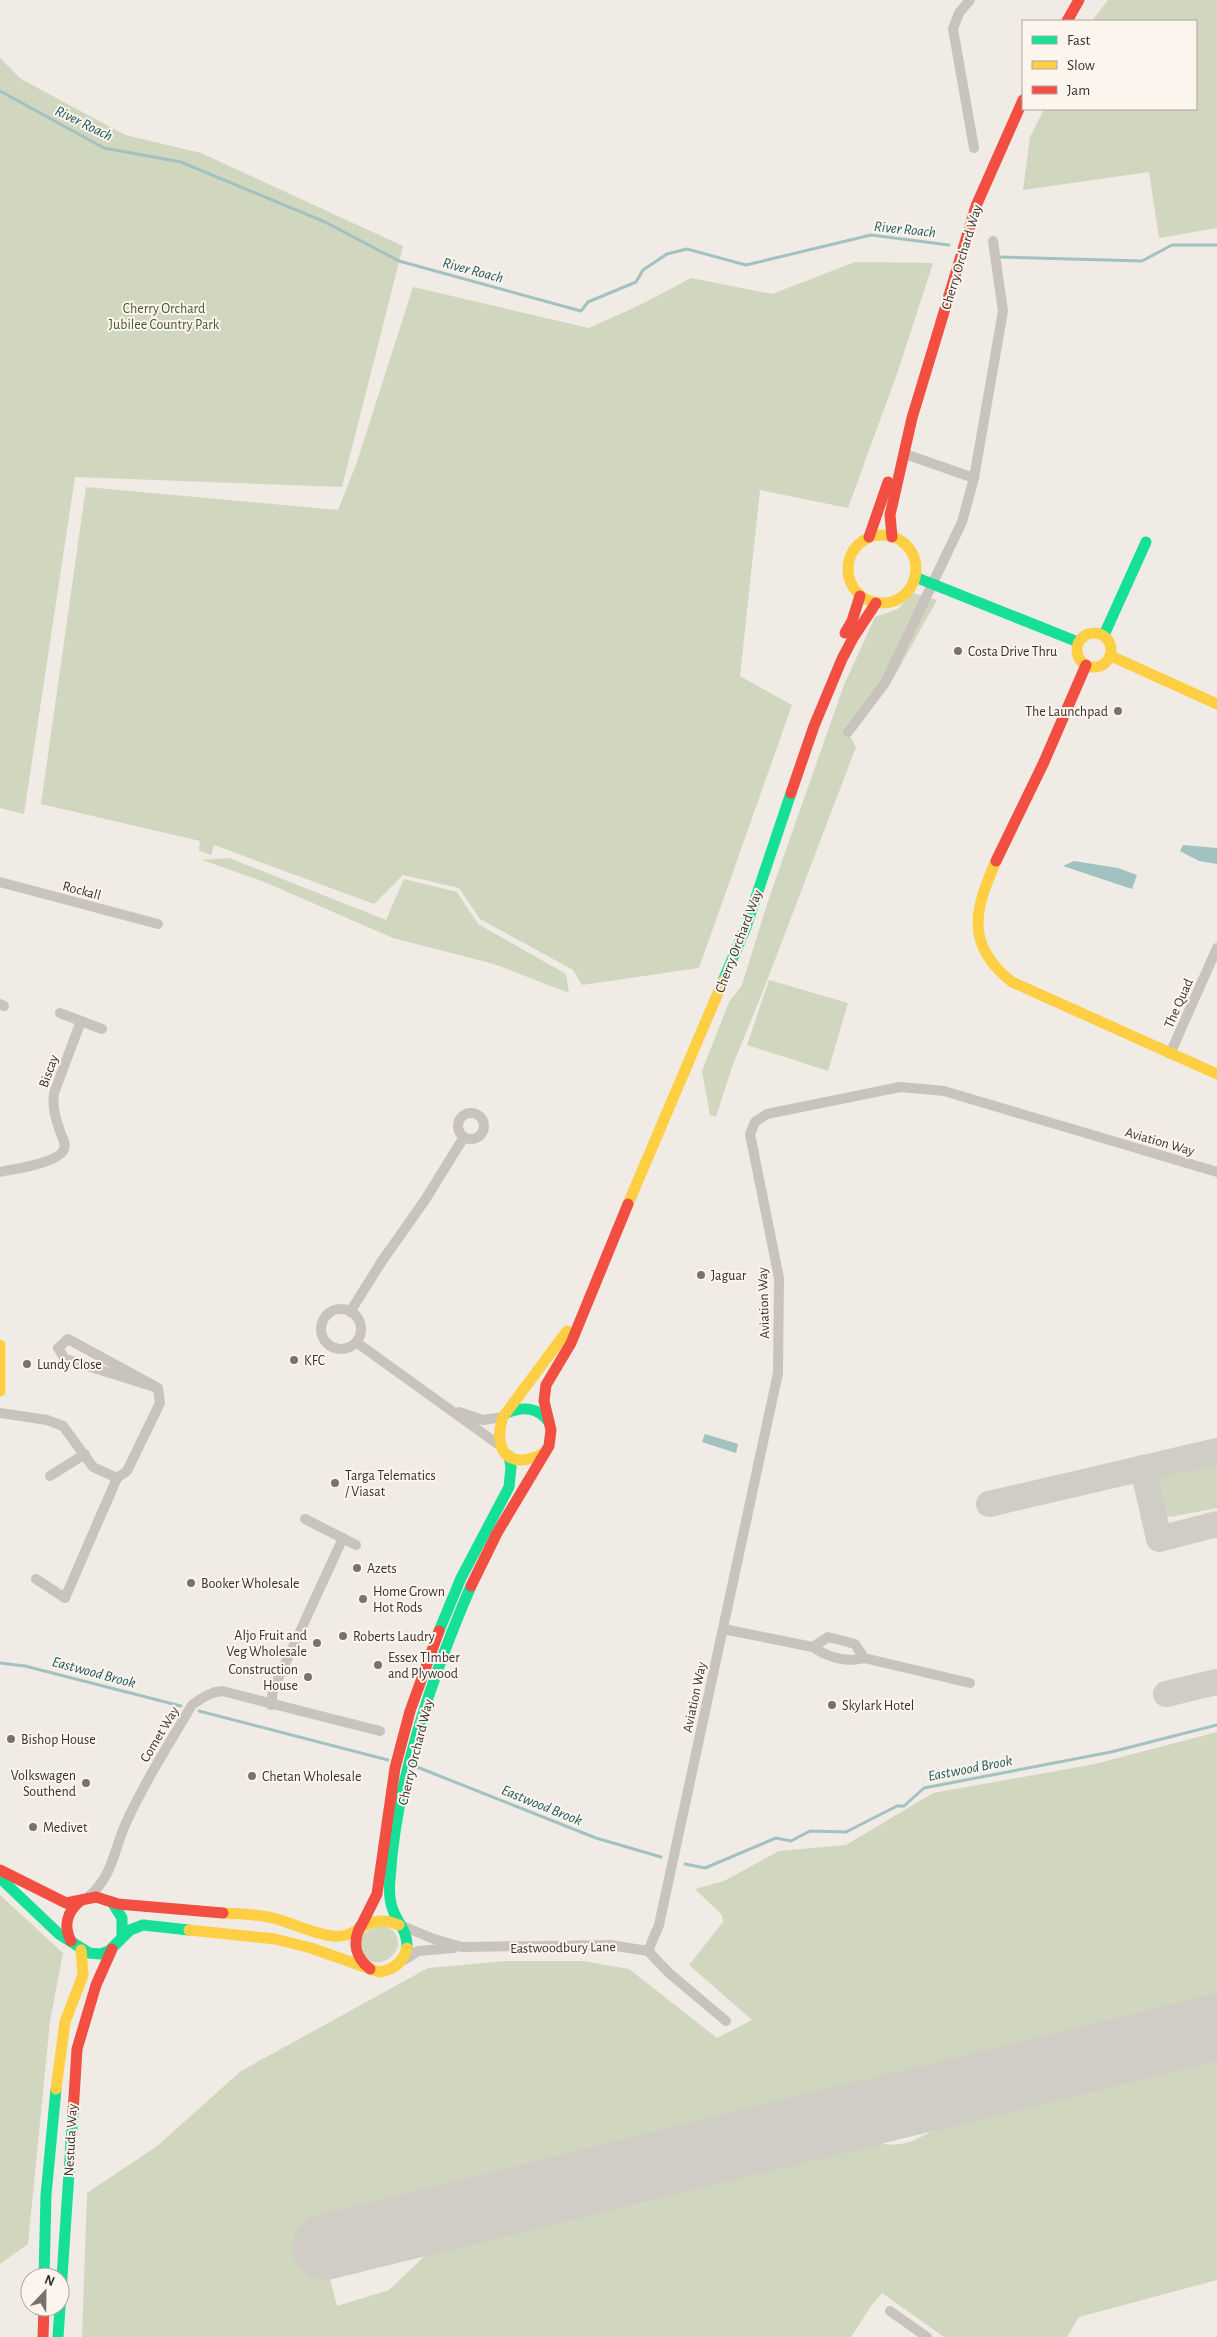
<svg xmlns="http://www.w3.org/2000/svg" width="1217" height="2337" viewBox="0 0 1217 2337" font-family="'Alegreya Sans',sans-serif">
<rect width="100%" height="100%" fill="#f0ebe5"/>
<g fill="#d1d6bf">
<path d="M1108,0H1217V228L1159,238L1149,172L1023,190L1030,137L1044,109H1196V21H1092Z"/>
<path d="M0,58L21,79L125,135L201,153L403,246L342,487L75,477L24,814L0,808Z"/>
<path d="M855,262L933,263L899,368L848,508L760,490L740,676L792,705L699,968L582,985L573,970L480,919L459,888L403,875L374,904L214,845L211,855L199,851L200,841L41,804L86,487L338,510L357,462L413,287L589,328L640,305L691,278L772,294Z"/>
<path d="M913,593L937,600L893,679L880,683L845,727L856,747L765,986L732,1067L716,1117L710,1115L702,1071L729,1002L742,985L768,901L844,685L875,617L898,609Z"/>
<path d="M229,858L386,920L404,879L457,892L478,924L566,974L569,993L494,964L393,938L262,881L202,860Z"/>
<path d="M769,980L848,1003L828,1071L747,1045Z"/>
<path d="M1217,1463V1508L1170,1517L1159,1511L1152,1484L1157,1476Z"/>
<path d="M1217,1732V2003L904,2080L889,2078L854,2092L506,2179L507,2184L317,2230L337,2306L389,2290L432,2249L516,2229L518,2233L645,2202L644,2196L878,2142C900,2150 918,2139 937,2128L1217,2061V2280L1079,2317L1067,2337H944L882,2293L871,2306L851,2337H82L87,2193L156,2147L241,2071L428,1968L506,1961H583L629,1969L717,2038L752,2020L689,1965L723,1922L722,1915L695,1889L724,1881L779,1851L846,1845L933,1793L1095,1764Z"/>
<path d="M0,1895L63,1953L50,2021L28,2244L0,2264Z"/>
<path d="M381,1924C384,1926 389,1928 392,1930C409,1946 387,1970 366,1960L359,1936Z"/>
</g>
<g fill="#a1c2c1">
<path d="M1183,845L1217,848V864L1199,861L1180,851Z"/>
<path d="M1074,861L1118,868L1137,875L1132,889L1063,866Z"/>
<path d="M705,1434L738,1444L736,1453L702,1442Z"/>
</g>
<g fill="none" stroke-linecap="round" stroke-linejoin="round">
<g stroke="#a1c2c1" stroke-width="3">
<path d="M0,91L104,148L181,162L325,222L399,261L581,311L588,302L636,282L643,270L667,254L687,249L746,265L871,235L949,245"/>
<path d="M1000,257L1142,261L1172,245H1217"/>
<path d="M0,1663L25,1666L181,1706"/>
<path d="M199,1711L388,1760"/>
<path d="M417,1767L596,1838L661,1857"/>
<path d="M685,1864L705,1868L776,1838L791,1841L810,1831L846,1832L897,1806H904L924,1788L1111,1752L1217,1725"/>
</g>
<g stroke="#d0ccc6" stroke-width="26">
<path d="M1143,1468L1159,1539L1217,1524"/>
<path d="M989,1504L1217,1451"/>
<path d="M1166,1694L1217,1682"/>
</g>
<path stroke="#d0ccc6" stroke-width="66" d="M325,2247L1217,2027"/>
<g stroke="#c9c3be" stroke-width="10">
<path d="M970,0L959,13L953,29L974,148"/>
<path d="M905,454L974,478L1003,311L993,241"/>
<path d="M848,732L885,683L962,522L974,478"/>
<path d="M0,882L158,924"/>
<path d="M0,1004L4,1006"/>
<path d="M81,1021L102,1029"/>
<path d="M1170,1054L1217,948"/>
<circle cx="471" cy="1126" r="13"/>
<path d="M0,1172C13,1169 60,1163 64,1149C66,1144 63,1139 61,1134C56,1119 52,1109 54,1093L81,1021L60,1013"/>
<circle cx="341" cy="1329" r="20"/>
<path d="M350,1312L382,1261L425,1200L464,1137"/>
<path d="M356,1342L499,1445"/>
<path d="M459,1412L483,1420L503,1417"/>
<path d="M0,1413L47,1420L63,1426L93,1467L117,1478"/>
<path d="M50,1476L85,1454"/>
<path d="M305,1519L356,1545"/>
<path d="M36,1579L65,1598L117,1478L127,1471L160,1403L158,1388L68,1339L58,1348L65,1359L158,1388"/>
<path d="M723,1629L813,1647C827,1657 847,1663 864,1658L970,1683"/>
<path d="M813,1647L828,1637L855,1644L864,1658"/>
<path d="M271,1705L273,1690L343,1538"/>
<path d="M87,1898C112,1878 113,1853 125,1825C144,1783 169,1744 192,1705C202,1698 210,1692 222,1691L380,1731"/>
<path d="M400,1925L434,1939L462,1947L610,1945L648,1951L669,1973L726,2021"/>
<path d="M648,1951L659,1925L778,1373L779,1278L750,1134L755,1122L767,1114L900,1087L944,1091L1217,1172"/>
<path d="M404,1960L418,1951L454,1948"/>
<path d="M890,2311L927,2337"/>
</g>
<g stroke="#16e098" stroke-width="11">
<path d="M915,577L1078,642"/>
<path d="M1104,635L1146,542"/>
<path d="M723,981L746,927L791,793"/>
<path d="M507,1413C524,1406 538,1407 549,1422"/>
<path d="M439,1631L461,1578L509,1487L511,1467L509,1456"/>
<path d="M0,1878L59,1934L89,1953L100,1954L109,1951L130,1930L143,1925L189,1930"/>
<path d="M112,1902L122,1918V1937"/>
<path d="M407,1948C408,1932 398,1923 393,1910C389,1900 389,1889 390,1879C396,1780 432,1677 471,1586"/>
<path d="M44,2277L46,2195L56,2089"/>
<path d="M58,2337L73,2113"/>
</g>
<g stroke="#ffcf43" stroke-width="11">
<circle cx="882" cy="569" r="34"/>
<circle cx="1094" cy="650" r="17"/>
<path d="M1111,656L1217,704"/>
<path d="M996,861C974,911 965,945 1012,982L1217,1074"/>
<path d="M628,1204L723,981"/>
<path d="M0,1345V1391"/>
<path d="M544,1453C510,1471 492,1452 503,1417L567,1331"/>
<path d="M223,1913C239,1914 258,1914 273,1918C293,1923 313,1934 333,1936C361,1939 364,1911 399,1925"/>
<path d="M189,1930L275,1939L311,1948L379,1972C393,1970 403,1963 407,1948"/>
<path d="M56,2089L65,2022L83,1975L81,1950"/>
</g>
<g stroke="#f24e42" stroke-width="11">
<path d="M1067,21L1079,0"/>
<path d="M869,537L888,482"/>
<path d="M892,537L890,515L912,418L976,206L1023,100"/>
<path d="M845,633L852,621L860,596"/>
<path d="M791,793L814,726L842,659L853,638L876,603"/>
<path d="M996,861L1044,762L1086,665"/>
<path d="M471,1586L497,1533L549,1446L551,1430L544,1401L546,1385L571,1343L628,1204"/>
<path d="M0,1870L66,1903L96,1897L118,1904L223,1913"/>
<path d="M361,1926L377,1894L395,1768L410,1711L439,1631"/>
<path d="M360,1927C352,1943 356,1958 370,1969"/>
<path d="M71,1941C63,1926 67,1912 80,1901"/>
<path d="M73,2113L77,2049L96,1985L112,1949"/>
<path d="M43,2337L44,2307"/>
</g>
</g>
<g fill="#7a716c" stroke="#fbf5ee" stroke-width="2">
<circle cx="958" cy="651" r="5"/>
<circle cx="1118" cy="711" r="5"/>
<circle cx="701" cy="1275" r="5"/>
<circle cx="294" cy="1360" r="5"/>
<circle cx="27" cy="1364" r="5"/>
<circle cx="335" cy="1483" r="5"/>
<circle cx="357" cy="1568" r="5"/>
<circle cx="191" cy="1583" r="5"/>
<circle cx="363" cy="1599" r="5"/>
<circle cx="343" cy="1636" r="5"/>
<circle cx="317" cy="1643" r="5"/>
<circle cx="378" cy="1665" r="5"/>
<circle cx="308" cy="1677" r="5"/>
<circle cx="832" cy="1705" r="5"/>
<circle cx="11" cy="1739" r="5"/>
<circle cx="252" cy="1776" r="5"/>
<circle cx="86" cy="1783" r="5"/>
<circle cx="33" cy="1827" r="5"/>
</g>
<g text-anchor="middle" stroke-width="4" stroke-linejoin="round" paint-order="stroke">
<g font-size="14" fill="#3b302b" stroke="#fbf5ee">
<text transform="translate(961 257) rotate(-73)" y="5">Cherry Orchard Way</text>
<text transform="translate(82 890) rotate(15)" y="5">Rockall</text>
<text transform="translate(738 941) rotate(-69)" y="5">Cherry Orchard Way</text>
<text transform="translate(1178 1003) rotate(-66)" y="5">The Quad</text>
<text transform="translate(48 1071) rotate(-70)" y="5">Biscay</text>
<text transform="translate(1160 1141) rotate(16)" y="5">Aviation Way</text>
<text transform="translate(763 1303) rotate(-92)" y="5">Aviation Way</text>
<text transform="translate(694 1697) rotate(-78)" y="5">Aviation Way</text>
<text transform="translate(159 1734) rotate(-59)" y="5">Comet Way</text>
<text transform="translate(415 1752) rotate(-76)" y="5">Cherry Orchard Way</text>
<text transform="translate(563 1947) rotate(-1)" y="5">Eastwoodbury Lane</text>
<text transform="translate(70 2140) rotate(-87)" y="5">Nestuda Way</text>
</g>
<g font-size="14" fill="#4a5a2e" stroke="#fbf5ee">
<text x="164" y="313">Cherry Orchard<tspan x="164" dy="16">Jubilee Country Park</tspan></text>
</g>
<g font-size="14" fill="#3b302b" stroke="#fbf5ee" text-anchor="start">
<text x="968" y="656">Costa Drive Thru</text>
<text x="1108" y="716" text-anchor="end">The Launchpad</text>
<text x="711" y="1280">Jaguar</text>
<text x="304" y="1365">KFC</text>
<text x="37" y="1369">Lundy Close</text>
<text x="345" y="1480">Targa Telematics<tspan x="345" dy="16">/ Viasat</tspan></text>
<text x="367" y="1573">Azets</text>
<text x="201" y="1588">Booker Wholesale</text>
<text x="373" y="1596">Home Grown<tspan x="373" dy="16">Hot Rods</tspan></text>
<text x="307" y="1640" text-anchor="end">Aljo Fruit and<tspan x="307" dy="16">Veg Wholesale</tspan></text>
<text x="353" y="1641">Roberts Laudry</text>
<text x="388" y="1662">Essex TImber<tspan x="388" dy="16">and Plywood</tspan></text>
<text x="298" y="1674" text-anchor="end">Construction<tspan x="298" dy="16">House</tspan></text>
<text x="842" y="1710">Skylark Hotel</text>
<text x="21" y="1744">Bishop House</text>
<text x="76" y="1780" text-anchor="end">Volkswagen<tspan x="76" dy="16">Southend</tspan></text>
<text x="262" y="1781">Chetan Wholesale</text>
<text x="43" y="1832">Medivet</text>
</g>
<g font-size="15" font-style="italic" fill="#1f5a5e" stroke="#fbf5ee">
<text transform="translate(84 123) rotate(26)" y="5">River Roach</text>
<text transform="translate(905 229) rotate(6)" y="5">River Roach</text>
<text transform="translate(473 270) rotate(15)" y="5">River Roach</text>
<text transform="translate(94 1672) rotate(15)" y="5">Eastwood Brook</text>
<text transform="translate(970 1768) rotate(-11)" y="5">Eastwood Brook</text>
<text transform="translate(542 1805) rotate(22)" y="5">Eastwood Brook</text>
</g>
</g>
<rect x="1022" y="20" width="175" height="90" fill="#fbf5ee" stroke="#aea6a0"/>
<rect x="1032" y="36" width="25" height="8" fill="#16e098" stroke="#aea6a0"/>
<text x="1067" y="45" font-size="15" fill="#3b302b">Fast</text>
<rect x="1032" y="61" width="25" height="8" fill="#ffcf43" stroke="#aea6a0"/>
<text x="1067" y="70" font-size="15" fill="#3b302b">Slow</text>
<rect x="1032" y="86" width="25" height="8" fill="#f24e42" stroke="#aea6a0"/>
<text x="1067" y="95" font-size="15" fill="#3b302b">Jam</text>
<g transform="translate(45 2292) rotate(22)"><circle r="24" fill="#fbf5ee" stroke="#aea6a0"/>
<path d="M0-4L9 19L0 12L-9 19Z" fill="#7a716c"/>
<text y="-8" font-size="14" font-weight="bold" text-anchor="middle" fill="#3b302b">N</text>
</g>
</svg>
